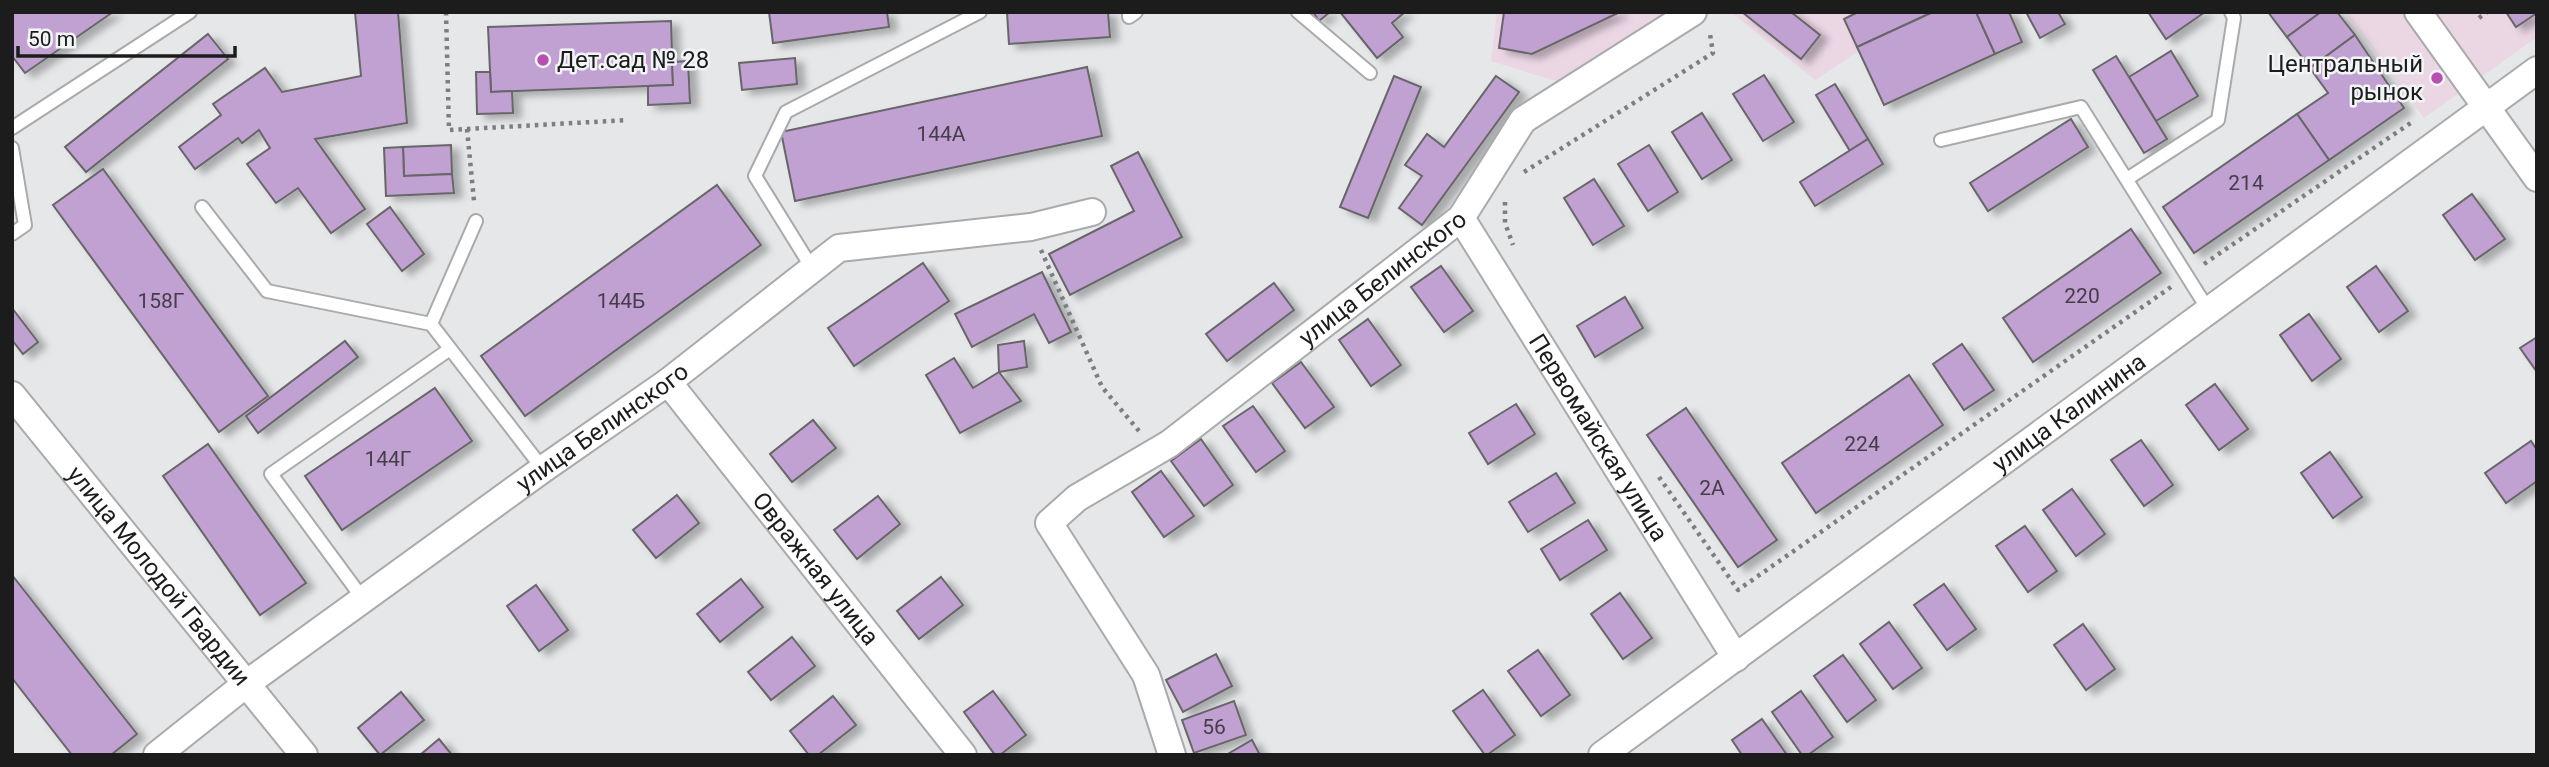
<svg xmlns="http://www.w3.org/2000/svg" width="2549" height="767" viewBox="0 0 2549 767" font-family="Roboto,sans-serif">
<defs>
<filter id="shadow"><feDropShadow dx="8" dy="4.5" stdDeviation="3.5" flood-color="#0004"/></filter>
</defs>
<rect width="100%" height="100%" fill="#e5e7e9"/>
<g fill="#ebd6e4">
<path d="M1497,12H1687L1572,86L1491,61Z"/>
<path d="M1731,12H1918L1815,80Z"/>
<path d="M2345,12H2537V37L2424,118Z"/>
</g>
<g fill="#c1a0d2" stroke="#676668" stroke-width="2" filter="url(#shadow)">
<path d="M12,12H113L25,73L12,56Z"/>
<path d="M355,12H398L407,123L315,139L365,209L331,233L298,188L276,203L247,164L270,148L259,130L242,143L238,138L195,169L179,147L221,115L213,104L265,68L282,92L361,76Z"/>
<path d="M769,12H887L889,27L773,43Z"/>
<path d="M1007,12H1108L1110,37L1009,44Z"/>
<path d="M1313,12H1330L1319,21Z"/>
<path d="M1340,12H1405L1392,23L1403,37L1377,58Z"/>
<path d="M1504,12H1620L1532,54L1499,48Z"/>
<path d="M1742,12H1791L1820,35L1801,59Z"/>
<path d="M1858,12H1933L1857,47L1844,19Z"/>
<path d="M1933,12H1976L1995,54L1884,105L1857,47Z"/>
<path d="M1976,12H2009L2022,42L1995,54Z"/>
<path d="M2026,12H2058L2065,24L2040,38Z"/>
<path d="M2148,12H2205L2166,39Z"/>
<path d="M2268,12H2321L2287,37Z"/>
<path d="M2321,12H2337L2355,35L2310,68L2287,37Z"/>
<path d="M2506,12H2537V13L2516,27Z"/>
<path d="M671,21L673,85L491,92L488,27Z"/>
<path d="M208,34L228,59L86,172L65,147Z"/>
<path d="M2355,35L2404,108L2329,160L2297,114L2328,93L2310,68Z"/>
<path d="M2171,51L2198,96L2156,121L2129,77Z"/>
<path d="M2116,56L2167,139L2144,153L2093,70Z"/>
<path d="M795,58L797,84L742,90L739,63Z"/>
<path d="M688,61L690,103L648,105V86L673,85L672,62Z"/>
<path d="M1087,67L1102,136L795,201L781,132Z"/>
<path d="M476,72H490L491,92L512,91L513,113L477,114Z"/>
<path d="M1764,75L1794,122L1763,141L1733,94Z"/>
<path d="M1394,76L1421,87L1368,218L1340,207Z"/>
<path d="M1496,76L1519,92L1422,225L1399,208L1422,176L1405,165L1427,134L1444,147Z"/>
<path d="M1835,84L1868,139L1850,151L1816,95Z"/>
<path d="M1702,113L1732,160L1702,179L1672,132Z"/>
<path d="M2297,114L2329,160L2194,253L2163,207Z"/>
<path d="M2071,119L2088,147L1988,211L1970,183Z"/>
<path d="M1868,139L1883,164L1815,206L1800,182Z"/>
<path d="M451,145L452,174L404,176L403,147Z"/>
<path d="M1649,145L1678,192L1648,211L1618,164Z"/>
<path d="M403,147L404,176L452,174L454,193L386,196L384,148Z"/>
<path d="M1138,152L1182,237L1070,295L1049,254L1134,211L1111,166Z"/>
<path d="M103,169L268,396L219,432L53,205Z"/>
<path d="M1594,179L1624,226L1593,245L1564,198Z"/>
<path d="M717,185L761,245L525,416L481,356Z"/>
<path d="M2472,194L2505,239L2475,260L2443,215Z"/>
<path d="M390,207L424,254L402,271L367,224Z"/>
<path d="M2131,229L2161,273L2033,362L2003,318Z"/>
<path d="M923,263L949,301L854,366L828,328Z"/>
<path d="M1441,266L1473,311L1444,332L1411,287Z"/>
<path d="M2376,266L2408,311L2379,332L2347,287Z"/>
<path d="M1042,272L1071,332L1049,343L1034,314L972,347L955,314Z"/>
<path d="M1274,283L1294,310L1227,361L1206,334Z"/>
<path d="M1625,297L1643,328L1595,357L1577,326Z"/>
<path d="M12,308L38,342L23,354L12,340Z"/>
<path d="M2309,314L2341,359L2312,381L2280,335Z"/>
<path d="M1368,319L1401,365L1371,386L1339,340Z"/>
<path d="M2537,337V372L2520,348Z"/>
<path d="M345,341L358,357L258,433L246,416Z"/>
<path d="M1024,341L1027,367L999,372L998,345Z"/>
<path d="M1962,344L1994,390L1964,410L1933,364Z"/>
<path d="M954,358L973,388L999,372L1021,401L960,433L926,375Z"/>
<path d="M1301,362L1334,407L1305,428L1272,383Z"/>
<path d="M1909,375L1943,425L1816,513L1782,463Z"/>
<path d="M2215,384L2248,429L2219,450L2186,405Z"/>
<path d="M435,388L472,441L342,530L305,476Z"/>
<path d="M1516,404L1535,434L1488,464L1469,433Z"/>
<path d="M1253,406L1285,451L1256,472L1223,426Z"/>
<path d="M1686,408L1777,540L1738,567L1647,435Z"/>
<path d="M813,420L836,448L792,482L770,454Z"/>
<path d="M1201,439L1233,485L1204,506L1171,461Z"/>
<path d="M2141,440L2173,485L2144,506L2111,460Z"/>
<path d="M2531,441L2537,450V481L2506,503L2485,473Z"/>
<path d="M208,444L306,583L260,615L163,476Z"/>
<path d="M2330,452L2362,497L2333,518L2301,473Z"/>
<path d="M1161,471L1194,516L1164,537L1132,492Z"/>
<path d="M1556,473L1575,503L1528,532L1509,502Z"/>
<path d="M2072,489L2105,534L2076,556L2043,510Z"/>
<path d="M677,495L699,523L656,558L633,530Z"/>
<path d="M878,496L900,524L857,559L834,530Z"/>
<path d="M1588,520L1607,550L1560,580L1541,549Z"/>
<path d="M2025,526L2057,571L2028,592L1996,546Z"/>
<path d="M12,575L137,734L111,755H72L12,678Z"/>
<path d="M941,577L963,605L919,639L897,611Z"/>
<path d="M741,579L763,607L720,642L697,614Z"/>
<path d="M1944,584L1976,629L1947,650L1914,605Z"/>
<path d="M536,585L568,630L539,651L507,606Z"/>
<path d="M1620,593L1652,638L1623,659L1591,614Z"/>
<path d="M1889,622L1922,668L1893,689L1860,644Z"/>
<path d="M2083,624L2115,669L2086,690L2054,645Z"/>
<path d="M792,637L815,666L771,700L748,672Z"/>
<path d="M1538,650L1570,695L1541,716L1508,671Z"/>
<path d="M1216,654L1232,686L1183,712L1166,680Z"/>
<path d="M1843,655L1876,700L1847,722L1814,676Z"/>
<path d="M1483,690L1515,735L1487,755H1485L1453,711Z"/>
<path d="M993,691L1026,735L1000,755H995L964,712Z"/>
<path d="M1801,691L1833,737L1808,755H1802L1772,712Z"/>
<path d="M401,692L424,720L380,755L358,728Z"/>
<path d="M833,696L856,725L818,755H809L790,731Z"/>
<path d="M1234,701L1246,735L1194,753L1182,720Z"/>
<path d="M1762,719L1787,755H1742L1732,740Z"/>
<path d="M439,739L452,755H420Z"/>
<path d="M1252,740L1260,755H1226Z"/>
</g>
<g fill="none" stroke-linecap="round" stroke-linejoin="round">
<defs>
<g id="lane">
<path d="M1129,12V17L1136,12"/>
<path d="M1298,12L1370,73"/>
<path d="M12,128L190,12"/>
<path d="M1941,140L2081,107L2209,311"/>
<path d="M12,148L25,225L12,234"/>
<path d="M2127,179L2218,120L2234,18L2231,12"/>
<path d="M202,207L267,291L431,324L543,469"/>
<path d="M812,268L755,176L786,112L980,12"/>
<path d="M431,324L476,221"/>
<path d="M363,599L271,474L450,349"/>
</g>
<g id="street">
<path d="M2418,12L2537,178"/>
<path id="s1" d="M1461,218L1736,658"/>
<path id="s2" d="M668,382L963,755"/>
<path id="s3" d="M12,395L304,755"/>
<path id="s4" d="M157,755L246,684L543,469L668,382L839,248L1031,227L1092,212"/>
<path id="s5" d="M1172,755L1146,675L1049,523L1077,498L1169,444L1461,218L1523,120L1693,12"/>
<path id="s6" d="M1602,755L2537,70"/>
</g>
</defs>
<use href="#lane" stroke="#a8aaac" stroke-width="16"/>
<use href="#street" stroke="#a8aaac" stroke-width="30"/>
<g stroke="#7d7e7f" stroke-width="4.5" stroke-dasharray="3.5 5" stroke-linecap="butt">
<path d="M446,12L449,130L628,120"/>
<path d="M2479,18L2487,12"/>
<path d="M467,129L474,201"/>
<path d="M1524,172L1713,53L1710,34"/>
<path d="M1505,202V223L1513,245"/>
<path d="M1041,250L1102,387L1139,431"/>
<path d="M2204,264L2412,122"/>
<path d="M1659,477L1738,590L2171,287"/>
</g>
<use href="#lane" stroke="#fff" stroke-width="12"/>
<use href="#street" stroke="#fff" stroke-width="26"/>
</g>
<g fill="#b74fb3" stroke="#f2f4f6" stroke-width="2.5">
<circle cx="543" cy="60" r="7"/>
<circle cx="2437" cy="78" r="7"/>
</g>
<g text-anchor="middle" stroke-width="5" stroke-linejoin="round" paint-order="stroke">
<g font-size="21" fill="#453d4a">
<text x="941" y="141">144А</text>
<text x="2246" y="190">214</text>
<text x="2082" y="303">220</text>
<text x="161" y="308">158Г</text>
<text x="621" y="308">144Б</text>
<text x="1862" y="451">224</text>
<text x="388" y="466">144Г</text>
<text x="1712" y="495">2А</text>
<text x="1214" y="734">56</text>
</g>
<g font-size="24" fill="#1c1c1d" stroke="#f2f4f6" text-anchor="start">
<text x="557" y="68">Дет.сад № 28</text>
<text x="2423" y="72" text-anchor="end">Центральный<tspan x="2423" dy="28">рынок</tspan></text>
</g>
<g font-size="24" fill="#1c1c1d" stroke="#f2f4f6">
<text dy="8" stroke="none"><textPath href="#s5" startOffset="679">улица Белинского</textPath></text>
<text dy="8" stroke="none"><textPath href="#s6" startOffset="579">улица Калинина</textPath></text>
<text dy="8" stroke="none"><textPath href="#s4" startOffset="553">улица Белинского</textPath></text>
<text dy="8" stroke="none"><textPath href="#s1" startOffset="259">Первомайская улица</textPath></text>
<text dy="8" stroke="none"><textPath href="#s2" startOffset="238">Овражная улица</textPath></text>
<text dy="8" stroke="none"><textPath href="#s3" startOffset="233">улица Молодой Гвардии</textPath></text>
</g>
</g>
<rect width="2549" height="767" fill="none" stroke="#1c1c1d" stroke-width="28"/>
<path d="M18 46v10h217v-10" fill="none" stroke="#1c1c1d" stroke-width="3.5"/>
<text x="28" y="46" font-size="21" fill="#1c1c1d" stroke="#f2f4f6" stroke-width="5" paint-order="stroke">50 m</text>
</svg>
